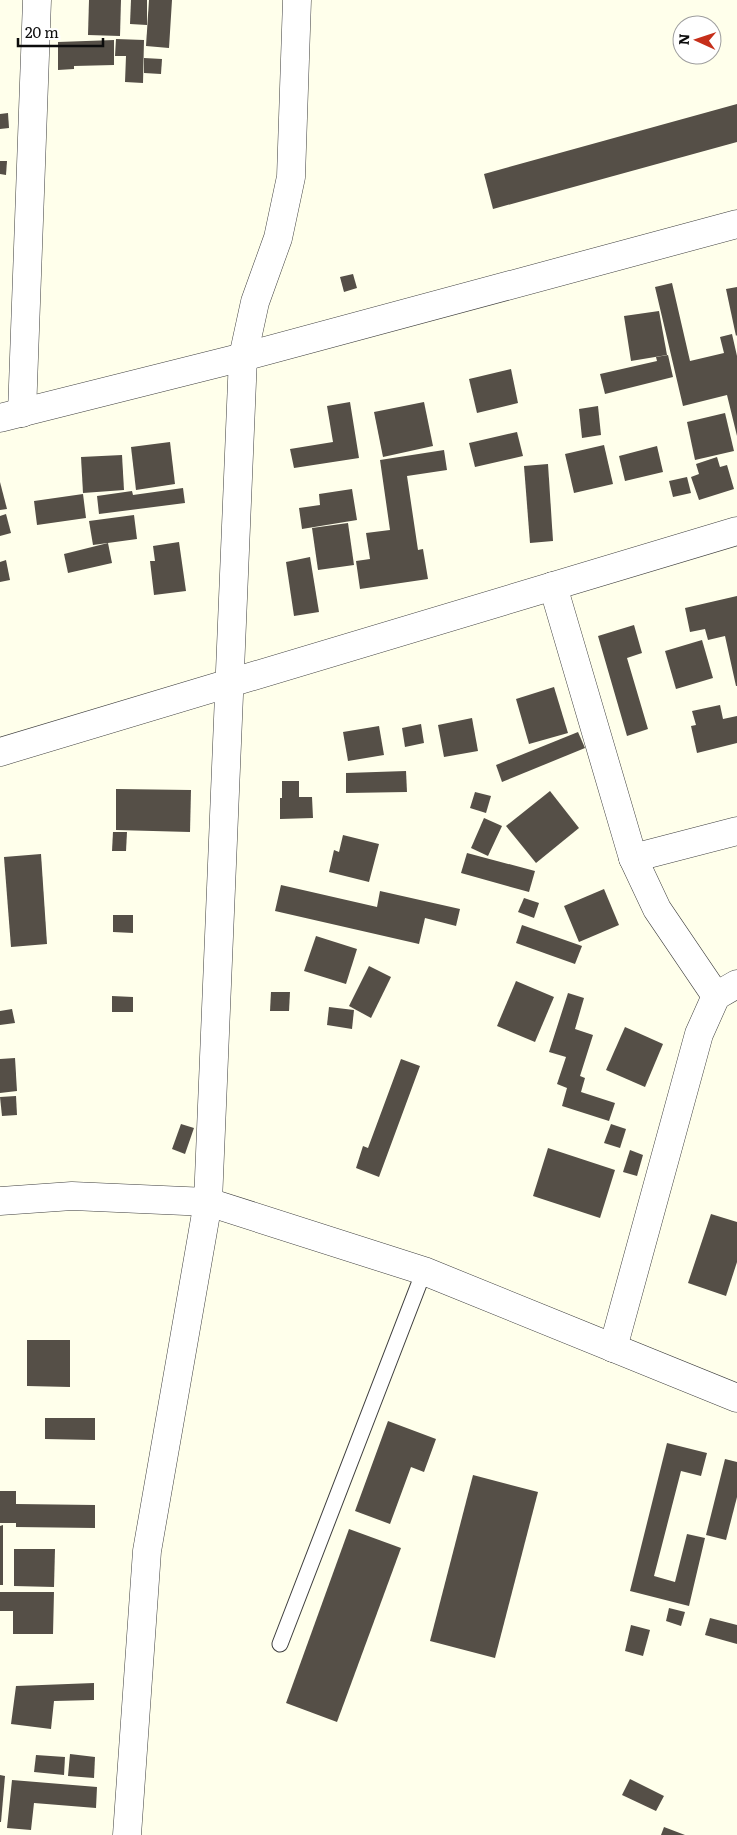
<svg xmlns="http://www.w3.org/2000/svg" width="737" height="1835" viewBox="0 0 737 1835" font-family="Literata,serif">
<rect width="100%" height="100%" fill="#ffffeb"/>
<g fill="#554f47">
<path d="M89,0H121L120,36L88,35Z"/>
<path d="M131,0H147V25L130,24Z"/>
<path d="M149,0H172L169,48L146,46Z"/>
<path d="M116,39L144,40L143,83L125,82L126,56H115Z"/>
<path d="M114,40V65L74,66V69L58,70V42Z"/>
<path d="M144,58L162,59L161,74L144,73Z"/>
<path d="M737,104V142L493,209L484,174Z"/>
<path d="M8,113L9,128L0,129V114Z"/>
<path d="M0,161H7L6,175L0,174Z"/>
<path d="M353,274L357,288L344,292L340,277Z"/>
<path d="M672,283L690,361L724,353L720,337L732,334L737,356V436L727,395L683,406L655,287Z"/>
<path d="M737,287V335L736,336L726,289Z"/>
<path d="M659,311L667,355L631,361L624,316Z"/>
<path d="M668,355L673,377L605,394L600,374L657,361L656,357Z"/>
<path d="M511,369L518,403L477,413L469,379Z"/>
<path d="M350,402L359,458L294,468L290,449L333,442L327,406Z"/>
<path d="M424,402L433,446L383,457L374,412Z"/>
<path d="M598,406L601,435L582,438L579,409Z"/>
<path d="M725,413L734,451L695,460L687,422Z"/>
<path d="M517,432L523,456L475,467L469,443Z"/>
<path d="M170,442L175,484L136,490L131,447Z"/>
<path d="M604,445L613,484L574,493L565,454Z"/>
<path d="M657,446L663,472L625,481L619,456Z"/>
<path d="M444,450L447,470L407,476L418,550L423,549L428,579L360,589L356,561L370,559L366,533L390,530L380,460Z"/>
<path d="M122,455L124,490L83,493L81,457Z"/>
<path d="M717,457L720,467L727,465L734,489L699,500L691,477L699,474L696,464Z"/>
<path d="M548,464L553,541L530,543L524,466Z"/>
<path d="M687,477L691,493L673,497L669,481Z"/>
<path d="M0,482L7,509L0,510Z"/>
<path d="M183,488L185,503L99,514L97,496L132,491L133,495Z"/>
<path d="M352,489L357,520L302,529L299,508L320,505L319,494Z"/>
<path d="M83,494L86,518L37,525L34,501Z"/>
<path d="M6,514L11,533L0,536V516Z"/>
<path d="M134,515L137,539L93,545L89,521Z"/>
<path d="M348,523L354,565L318,570L312,528Z"/>
<path d="M179,542L186,591L154,595L150,561H155L153,546Z"/>
<path d="M108,543L112,563L68,573L64,554Z"/>
<path d="M310,557L319,612L294,616L286,562Z"/>
<path d="M6,560L10,580L0,582V562Z"/>
<path d="M737,596V686H736L725,636L708,640L705,629L690,632L685,608Z"/>
<path d="M634,625L642,653L627,658L648,729L627,736L598,636Z"/>
<path d="M702,640L713,678L676,689L665,651Z"/>
<path d="M554,687L568,733L529,744L516,699Z"/>
<path d="M720,705L723,719L737,716V743L697,753L691,726L696,725L692,711Z"/>
<path d="M472,718L478,751L444,757L438,725Z"/>
<path d="M421,724L424,743L405,747L402,728Z"/>
<path d="M379,726L384,755L348,761L343,732Z"/>
<path d="M578,732L585,748L502,782L496,765Z"/>
<path d="M406,771L407,792L346,793V773Z"/>
<path d="M282,781H299V797H312L313,818L280,819V798H282Z"/>
<path d="M116,789L191,790L190,832L116,830Z"/>
<path d="M550,791L579,828L536,863L506,826Z"/>
<path d="M475,792L491,796L486,813L470,808Z"/>
<path d="M484,818L502,826L488,856L471,848Z"/>
<path d="M113,832H127L126,851H112Z"/>
<path d="M343,835L379,844L369,882L329,872L334,850L339,852Z"/>
<path d="M467,853L535,871L529,892L461,873Z"/>
<path d="M41,854L47,944L11,947L4,857Z"/>
<path d="M281,885L377,907L380,891L460,909L456,926L425,918L419,944L275,911Z"/>
<path d="M604,889L619,925L579,942L564,906Z"/>
<path d="M524,898L539,903L534,918L518,912Z"/>
<path d="M113,915H133V933L113,932Z"/>
<path d="M522,925L582,946L575,964L516,943Z"/>
<path d="M316,936L357,949L346,984L304,971Z"/>
<path d="M369,966L391,977L371,1018L349,1006Z"/>
<path d="M516,981L554,997L535,1042L497,1026Z"/>
<path d="M271,992H290L289,1011H270Z"/>
<path d="M568,993L584,998L575,1029L593,1035L580,1076L585,1078L581,1092L615,1103L609,1121L562,1106L567,1088L557,1084L566,1057L549,1052Z"/>
<path d="M112,996L133,997V1012H112Z"/>
<path d="M329,1007L354,1010L352,1029L327,1025Z"/>
<path d="M12,1009L15,1023L0,1025V1011Z"/>
<path d="M625,1027L663,1044L645,1087L606,1070Z"/>
<path d="M15,1058L17,1091L0,1093V1059Z"/>
<path d="M401,1059L420,1066L379,1177L356,1168L363,1146L368,1148Z"/>
<path d="M16,1096L17,1115L2,1116L0,1097Z"/>
<path d="M181,1124L194,1128L185,1154L172,1149Z"/>
<path d="M611,1124L626,1129L620,1148L604,1143Z"/>
<path d="M548,1148L615,1170L600,1218L533,1196Z"/>
<path d="M630,1150L643,1155L637,1176L623,1172Z"/>
<path d="M711,1214L737,1222V1262L726,1296L688,1283Z"/>
<path d="M27,1340H70V1387L27,1386Z"/>
<path d="M45,1418H95V1440L45,1439Z"/>
<path d="M388,1421L436,1439L424,1472L411,1467L390,1524L355,1511Z"/>
<path d="M667,1443L707,1453L701,1476L681,1471L654,1576L675,1582L687,1534L705,1538L689,1606L630,1591Z"/>
<path d="M725,1459L737,1462V1497L726,1540L706,1535Z"/>
<path d="M473,1475L538,1492L495,1658L430,1641Z"/>
<path d="M0,1491H16V1504L95,1505V1528L16,1527V1523H0Z"/>
<path d="M3,1525V1585H0V1526Z"/>
<path d="M349,1529L401,1548L337,1722L286,1703Z"/>
<path d="M14,1549H55L54,1587L14,1586Z"/>
<path d="M0,1592H54L53,1634H13V1611H0Z"/>
<path d="M669,1608L685,1612L681,1626L666,1621Z"/>
<path d="M710,1618L737,1625V1644L705,1635Z"/>
<path d="M631,1625L650,1630L643,1656L625,1651Z"/>
<path d="M94,1683V1700L54,1701L51,1729L11,1724L16,1686Z"/>
<path d="M70,1754L95,1757L94,1778L68,1776Z"/>
<path d="M36,1755L65,1757L64,1775L34,1772Z"/>
<path d="M0,1775L5,1776L1,1822H0Z"/>
<path d="M630,1779L664,1796L656,1811L622,1795Z"/>
<path d="M12,1780L97,1787L96,1808L34,1803L31,1830L7,1828Z"/>
<path d="M664,1827L685,1835H661Z"/>
</g>
<g fill="none" stroke-linecap="round" stroke-linejoin="round">
<defs>
<path id="service" d="M280,1644L424,1271"/>
<g id="minor">
<path d="M22,413L37,0"/>
<path d="M0,418L243,357L737,224"/>
<path d="M553,586L633,858L657,909L716,996L699,1034L613,1348"/>
<path d="M633,858L737,831"/>
<path d="M716,996L737,984"/>
<path d="M127,1835L147,1551L208,1202L243,357L255,302L278,238L291,177L297,0"/>
</g>
<g id="tertiary">
<path d="M0,752L737,531"/>
<path d="M0,1201L72,1196L208,1202L424,1271L737,1398"/>
</g>
</defs>
<use href="#service" stroke="#3f3f3f" stroke-width="17"/>
<use href="#minor" stroke="#3f3f3f" stroke-width="29"/>
<use href="#tertiary" stroke="#3f3f3f" stroke-width="29"/>
<use href="#service" stroke="#fff" stroke-width="15"/>
<use href="#minor" stroke="#fff" stroke-width="28"/>
<use href="#tertiary" stroke="#fff" stroke-width="28"/>
</g>
<g transform="translate(697 40) rotate(273)"><circle r="24" fill="#ffffff" stroke="#9e9e9e"/>
<path d="M0-4L9 19L0 12L-9 19Z" fill="#c62f1a"/>
<text y="-8" font-size="14" font-weight="bold" text-anchor="middle" fill="#0c0c0c">N</text>
</g>
<path d="M18 38v8h85v-8" fill="none" stroke="#0c0c0c" stroke-width="2.5"/>
<text x="25" y="38" font-size="15" fill="#0c0c0c" stroke="#ffffff" stroke-width="4" paint-order="stroke">20 m</text>
</svg>
